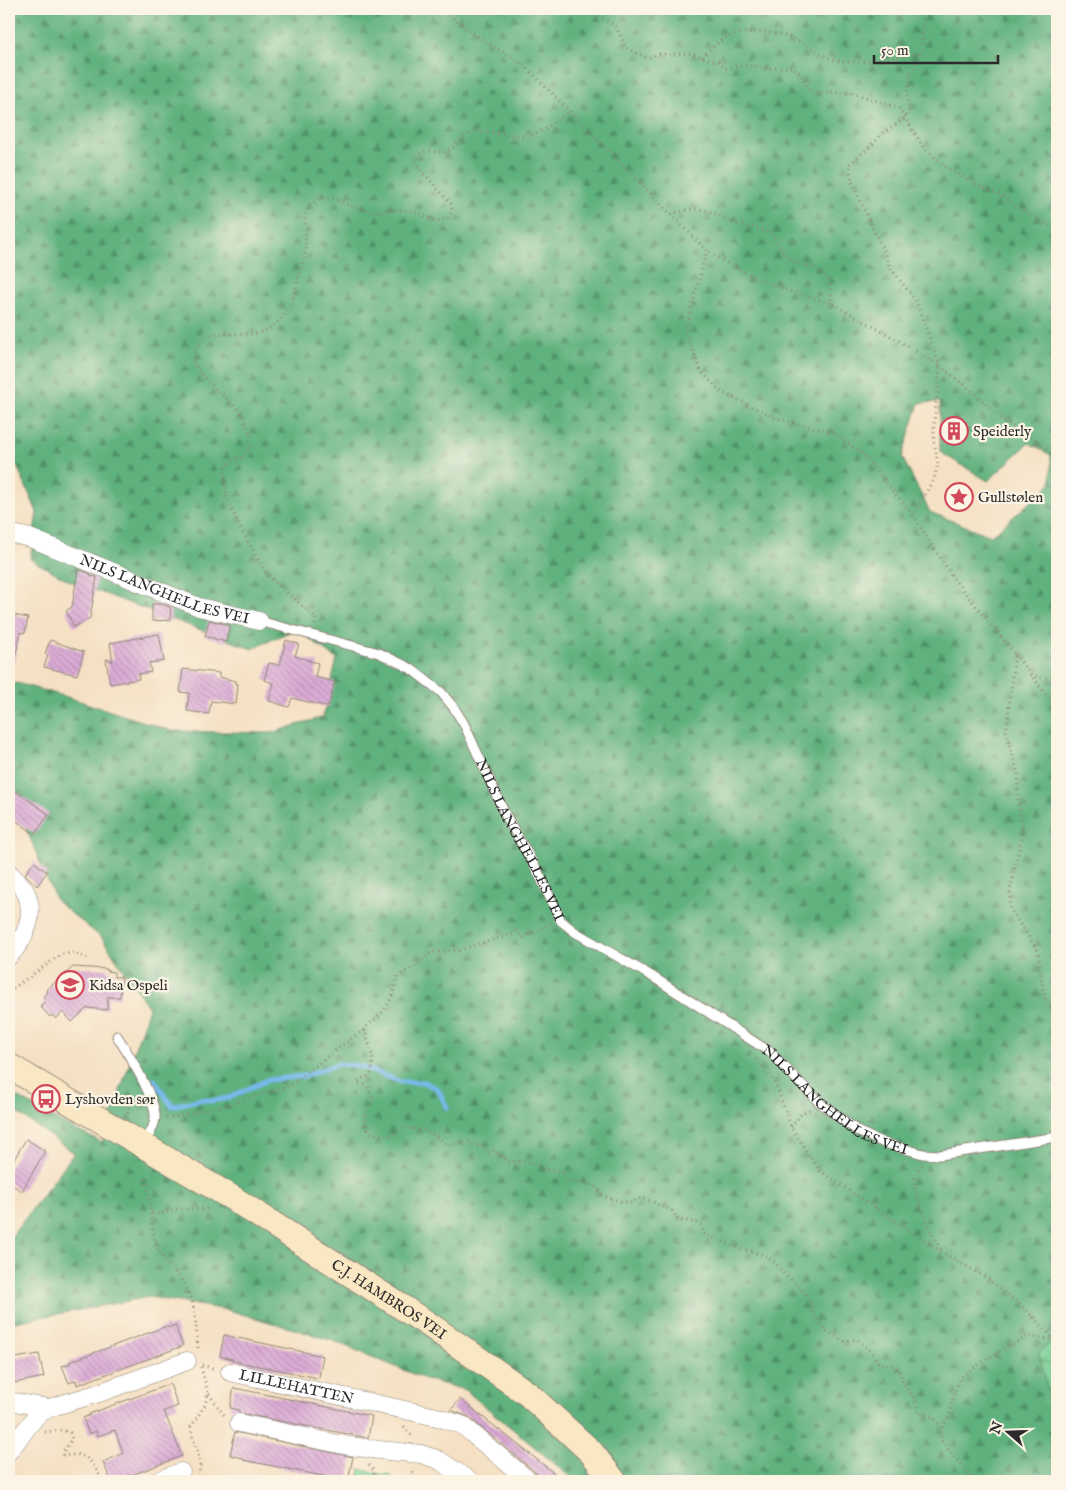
<svg xmlns="http://www.w3.org/2000/svg" width="1066" height="1490" viewBox="0 0 1066 1490" font-family="'IM FELL English',serif">
<defs>
<pattern id="grass-tufts" width="24" height="20" patternUnits="userSpaceOnUse" patternTransform="scale(1.25)"><rect width="24" height="20" fill="#74ce94"/><path d="M3 7l-1-3M5 7V3M7 7l1-3M15 17l-1-3M17 17v-4M19 17l1-3" fill="none" stroke="#5fa779"/></pattern>
<pattern id="forest-firs" width="22" height="20" patternUnits="userSpaceOnUse" patternTransform="scale(1.25)"><rect width="22" height="20" fill="#5fb17e"/><path d="M5 1l3.5 6h-7zM16 11l3.5 6h-7z" fill="#4f9067"/></pattern>
<pattern id="wetland-marsh" width="20" height="14" patternUnits="userSpaceOnUse" patternTransform="scale(1.25)"><rect width="20" height="14" fill="#74ce94"/><path d="M1 5h8M5 5V1M11 12h8M15 12V8" fill="none" stroke="#5fa779"/></pattern>
<pattern id="building-back-hatch" width="6" height="6" patternUnits="userSpaceOnUse" patternTransform="scale(1.25)"><rect width="6" height="6" fill="#dcacd7"/><path d="M-1 5l2 2M0 0l6 6M5-1l2 2" fill="none" stroke="#b38caf"/></pattern>
</defs>
<rect width="100%" height="100%" fill="#fcf5e5"/>
<filter id="ink" filterUnits="userSpaceOnUse"><feTurbulence type="fractalNoise" baseFrequency=".02" numOctaves="2"/><feDisplacementMap in="SourceGraphic" scale="10" xChannelSelector="R" yChannelSelector="G"/><feConvolveMatrix kernelMatrix="1 2 1 2 8 2 1 2 1" color-interpolation-filters="sRGB"/></filter>
<filter id="wash" filterUnits="userSpaceOnUse"><feTurbulence type="fractalNoise" baseFrequency=".0096" numOctaves="4" result="noise"/><feDisplacementMap in="SourceGraphic" scale="20" xChannelSelector="R" yChannelSelector="G"/><feGaussianBlur stdDeviation="1.12" result="paint"/><feColorMatrix in="noise" values="0 0 0 0 0 0 0 0 0 0 0 0 0 0 0 0 0 1.4 0 .05"/><feComposite in="paint" operator="in"/></filter>
<g filter="url(#wash)">
<rect width="100%" height="100%" fill="#f5e0c3"/>
<path fill="url(#grass-tufts)" stroke="#507c60" d="M360,1469L385,1475L389,1474L395,1481H358Z"/>
<path fill="url(#forest-firs)" stroke="#456e54" fill-rule="evenodd" d="M9,9H1057V1342L1055,1340L1039,1353L1057,1429V1481H576L465,1390L425,1379L331,1340L228,1310L149,1297L9,1323V1240L74,1153L9,1107V1092L69,1127L102,1142L149,1008L102,938L56,901L9,787V681L64,696L172,731L271,733L323,717L337,659L296,629L252,649L70,581L30,559L37,512L12,455L9,451ZM940,402V452L988,481L1029,443L1051,455V484L991,536L930,512L902,457L919,403Z"/>
<path fill="url(#wetland-marsh)" stroke="#507c60" d="M1055,1340L1057,1342V1429L1039,1353Z"/>
<g fill="none" stroke-linecap="round" stroke-linejoin="round">
<path stroke="#77b9ec" stroke-width="5" d="M154,1080L172,1106L202,1099L211,1101L229,1098L267,1080L305,1076L338,1064L359,1066L401,1082H423L438,1089L447,1108"/>
</g>
<g id="blocks">
<g fill="url(#building-back-hatch)">
<path d="M78,569L91,574L90,576L97,577L90,618L74,627L66,611L72,607Z"/>
<path d="M152,604H162L170,607L171,620L152,621Z"/>
<path d="M9,614L28,618L25,633L21,632L14,662H9Z"/>
<path d="M209,620L230,625L226,642L205,636Z"/>
<path d="M159,634L164,661L149,663L151,672L138,674L139,679L110,684L106,659L113,661L110,643Z"/>
<path d="M50,640L84,652L77,675L44,667L48,655L45,654Z"/>
<path d="M286,640L299,644L295,656L318,663L315,677L335,682L328,707L292,698L289,707L269,701L274,683L264,680L269,663L280,665Z"/>
<path d="M183,669L219,673V677L236,681V684H238L236,704L211,701L209,714L187,711L189,693L180,692Z"/>
<path d="M9,787L49,814L35,834L9,816Z"/>
<path d="M34,862L47,872L37,886L25,874Z"/>
<path d="M73,967L107,969V971L114,972V977H122L120,997H108L107,1010L87,1008L72,1022L63,1012L56,1019L52,1015L50,1017L40,1006L46,1001L43,997L48,992L46,990Z"/>
<path d="M26,1139L45,1151L22,1191L9,1183V1168Z"/>
<path d="M175,1325L183,1346L77,1385L76,1380L69,1383L62,1366L70,1364L69,1362L167,1326L168,1328Z"/>
<path d="M224,1335L323,1356L319,1377L318,1378L279,1370L233,1361V1359L220,1356Z"/>
<path d="M39,1354L44,1377L14,1383L13,1378L9,1379V1359Z"/>
<path d="M170,1384L178,1406L164,1411L182,1456L116,1481H111L103,1462L123,1453L115,1430L98,1436L96,1431L89,1434L83,1418L90,1415L89,1414Z"/>
<path d="M234,1388L372,1416L368,1438L239,1413V1410L230,1408Z"/>
<path d="M460,1399L564,1481H539L536,1473L469,1417L451,1410Z"/>
<path d="M235,1432L353,1457L348,1481L243,1460V1458L230,1455Z"/>
</g>
</g>
</g>
<g filter="url(#ink)">
<use href="#blocks" fill-opacity="0" stroke="#908677" stroke-width="1"/>
<g fill="none" stroke-linecap="round" stroke-linejoin="round">
<defs>
<g id="service">
<path id="s1" d="M259,621L379,653L410,668L441,692L454,708L464,724L506,816L537,870L561,921L575,932L653,977L770,1052L820,1103L859,1132L884,1143L923,1154L940,1155L1057,1137"/>
<path d="M117,1036C128,1053 157,1100 155,1119C154,1128 148,1136 144,1144"/>
</g>
<g id="minor">
<path id="s2" d="M9,533L30,538L199,607L259,621"/>
<path d="M9,873C14,878 21,884 25,891C37,913 25,940 9,956"/>
<path id="s3" d="M230,1372L437,1417L462,1425L529,1481"/>
<path d="M9,1401L49,1408"/>
<path d="M239,1423L343,1445L379,1450L421,1454L439,1460L470,1481"/>
<path d="M9,1451L38,1414L49,1408L99,1393L187,1361"/>
<path d="M158,1481L181,1472"/>
</g>
<g id="secondary">
<path id="s4" d="M9,1066L234,1199L428,1324L528,1394L591,1452L614,1481"/>
</g>
</defs>
<use href="#service" stroke="#908677" stroke-width="11"/>
<use href="#minor" stroke="#908677" stroke-width="19"/>
<use href="#secondary" stroke="#908677" stroke-width="27"/>
<g stroke="#908677" stroke-width="3" stroke-dasharray="1 4" stroke-linecap="butt">
<path d="M441,9L475,35L524,65L707,251L685,331L701,371L721,392L776,418L835,433L862,454L913,515L934,479L938,464L934,442V425L940,366L894,338L831,303L786,290L756,278L732,266L707,251"/>
<path d="M585,9C593,17 602,17 611,23C619,28 622,40 626,48L647,58L659,54H692L718,62L725,68L742,65L768,68L792,67L800,73L810,92L853,93L899,108L924,148L947,168L981,187L997,193L1034,218L1057,228"/>
<path d="M925,9L923,17L922,52L912,70L907,92L909,110L905,119L884,132L871,146L849,164L852,182L875,233L886,254L889,266L916,301L940,366L971,390L1003,420L1040,444L1057,453"/>
<path d="M702,57C709,51 718,41 726,38C749,28 779,31 801,42C811,47 820,55 831,59C857,67 895,56 922,53"/>
<path d="M671,214C680,212 689,209 698,209C712,210 724,219 737,224C748,228 760,227 770,234C779,241 782,254 792,260C805,268 825,267 830,284C832,290 831,298 831,303"/>
<path d="M913,515L953,578L1015,654L1006,732L1018,774V798L1023,831L1010,890V909L1038,951L1044,997L1057,1013"/>
<path d="M315,625L316,618L268,576L240,528L227,499L224,469L230,461L242,457L251,446L250,433L244,418L237,408L202,376L194,363L195,349L203,339L212,334H254L268,330L282,318L291,306L305,252L306,231L305,216L310,205L321,198H332L354,207L371,211L403,210L418,213L437,221L448,218L452,211L451,203L421,171L416,161L418,154L427,151L445,152L454,147L462,138L473,132H489L528,137L544,130L569,111"/>
<path d="M1015,654L1057,709"/>
<path d="M1031,675L1057,680"/>
<path d="M551,923L524,937L516,931L512,934L459,950L435,952L428,954C423,964 405,971 396,978C396,992 388,1006 378,1017C372,1023 369,1022 364,1031C370,1045 376,1060 370,1076L360,1079L358,1082V1084L366,1085C370,1088 370,1095 373,1100C365,1113 362,1118 369,1132C385,1137 390,1139 403,1128C425,1129 431,1132 448,1145L468,1141L474,1145L483,1146L488,1153L494,1150L509,1162L525,1161L536,1164L545,1169L562,1173L563,1177L570,1183L580,1182L595,1186L604,1196L619,1201L630,1203L642,1198L651,1201L672,1211L678,1220L695,1222L701,1225L704,1234L738,1248L766,1256L775,1263L785,1275L799,1286L812,1303L813,1314L826,1331L845,1342L857,1339L872,1352L879,1364L891,1365L899,1370L903,1383L915,1399L918,1413C931,1414 935,1418 942,1429"/>
<path d="M9,991L62,954L73,953L87,958"/>
<path d="M756,1059L775,1082L791,1127L820,1171L942,1252L987,1278L1024,1308L1057,1342"/>
<path d="M128,1113V1098L134,1092"/>
<path d="M166,1118L175,1117L231,1104L291,1085L353,1037L364,1031"/>
<path d="M791,1127L802,1113L811,1109"/>
<path d="M922,1165C920,1167 917,1171 916,1174C909,1190 933,1235 941,1250"/>
<path d="M146,1179C151,1201 150,1226 157,1247C163,1262 176,1271 185,1285C196,1302 196,1328 198,1349"/>
<path d="M152,1213L159,1214L177,1209H210"/>
<path d="M202,1365L215,1369"/>
<path d="M201,1367L208,1393"/>
<path d="M404,1427L413,1437"/>
<path d="M45,1432L62,1430L70,1433L72,1439L63,1452V1455C68,1456 74,1454 79,1455C93,1457 95,1473 105,1481"/>
<path d="M369,1465L374,1471V1481"/>
<path d="M198,1481L200,1466L198,1452L192,1435L191,1427L205,1405L208,1393L224,1415"/>
<path d="M407,1481L415,1469"/>
<path d="M973,1481C964,1465 949,1453 940,1438L942,1429L949,1415L954,1395L961,1377L988,1358L1028,1336L1054,1340"/>
</g>
<use href="#service" stroke="#fff" stroke-width="9"/>
<use href="#minor" stroke="#fff" stroke-width="18"/>
<use href="#secondary" stroke="#fae7c3" stroke-width="25"/>
</g>
</g>
<defs>
<symbol id="building-ring" viewBox="-11 -11 22 22"><circle r="9.5" fill="#fcf5e5" stroke="#d1495b" stroke-width="1.5"/><path d="M-4-6H4V6H1V3H-1V6H-4ZM-2.5-4.3h1.7v1.8h-1.7ZM.8-4.3h1.7v1.8H.8ZM-2.5-1h1.7V.8h-1.7ZM.8-1h1.7V.8H.8Z" fill="#d1495b"/></symbol>
<symbol id="sight-ring" viewBox="-11 -11 22 22"><circle r="9.5" fill="#fcf5e5" stroke="#d1495b" stroke-width="1.5"/><path d="M0-6L1.8-2.2L6-1.7L2.9 1.2L3.7 5.4L0 3.3L-3.7 5.4L-2.9 1.2L-6-1.7L-1.8-2.2Z" fill="#d1495b"/></symbol>
<symbol id="school-ring" viewBox="-11 -11 22 22"><circle r="9.5" fill="#fcf5e5" stroke="#d1495b" stroke-width="1.5"/><path d="M0-5L7-2L0 1L-7-2ZM-4 1L0 2.5L4 1V4Q0 6-4 4Z" fill="#d1495b"/></symbol>
<symbol id="bus-ring" viewBox="-11 -11 22 22"><circle r="9.5" fill="#fcf5e5" stroke="#d1495b" stroke-width="1.5"/><path d="M-5-6H5V4H4V6H2V4H-2V6H-4V4H-5ZM-3.5-4V0h7V-4ZM-3.5 1.2v1.5H-2V1.2ZM2 1.2v1.5H3.5V1.2Z" fill="#d1495b"/></symbol>
</defs>
<g fill-rule="evenodd">
<use href="#building-ring" x="938" y="415" width="32" height="32"/>
<use href="#sight-ring" x="943" y="481" width="32" height="32"/>
<use href="#school-ring" x="54" y="969" width="32" height="32"/>
<use href="#bus-ring" x="30" y="1083" width="32" height="32"/>
</g>
<g text-anchor="middle" stroke-width="4.5" stroke-linejoin="round" paint-order="stroke">
<g font-size="15" fill="#2b2b2b" stroke="#fcf5e5" text-anchor="start">
<text x="973" y="436">Speiderly</text>
<text x="978" y="502">Gullstølen</text>
<text x="89" y="990">Kidsa Ospeli</text>
<text x="65" y="1104">Lyshovden sør</text>
</g>
<g font-size="15" fill="#2b2b2b" stroke="#fcf5e5">
<text dy="5" stroke="none"><textPath href="#s2" startOffset="166">NILS LANGHELLES VEI</textPath></text>
<text dy="5" stroke="none"><textPath href="#s1" startOffset="366">NILS LANGHELLES VEI</textPath></text>
<text dy="5" stroke="none"><textPath href="#s1" startOffset="786">NILS LANGHELLES VEI</textPath></text>
<text dy="5" stroke="none"><textPath href="#s4" startOffset="446">C.J. HAMBROS VEI</textPath></text>
<text dy="5" stroke="none"><textPath href="#s3" startOffset="68">LILLEHATTEN</textPath></text>
</g>
</g>
<rect width="1066" height="1490" fill="none" stroke="#fcf5e5" stroke-width="30"/>
<g transform="translate(1008 1432) rotate(290)" stroke="#fcf5e5" stroke-width="4" paint-order="stroke">
<path d="M0-4L9 19L0 12L-9 19Z" fill="#2b2b2b"/>
<text y="-8" font-size="14" font-weight="bold" text-anchor="middle" fill="#2b2b2b">N</text>
</g>
<path d="M874 55v8h124v-8" fill="none" stroke="#2b2b2b" stroke-width="2.5"/>
<text x="881" y="55" font-size="15" fill="#2b2b2b" stroke="#fcf5e5" stroke-width="4" paint-order="stroke">50 m</text>
</svg>
